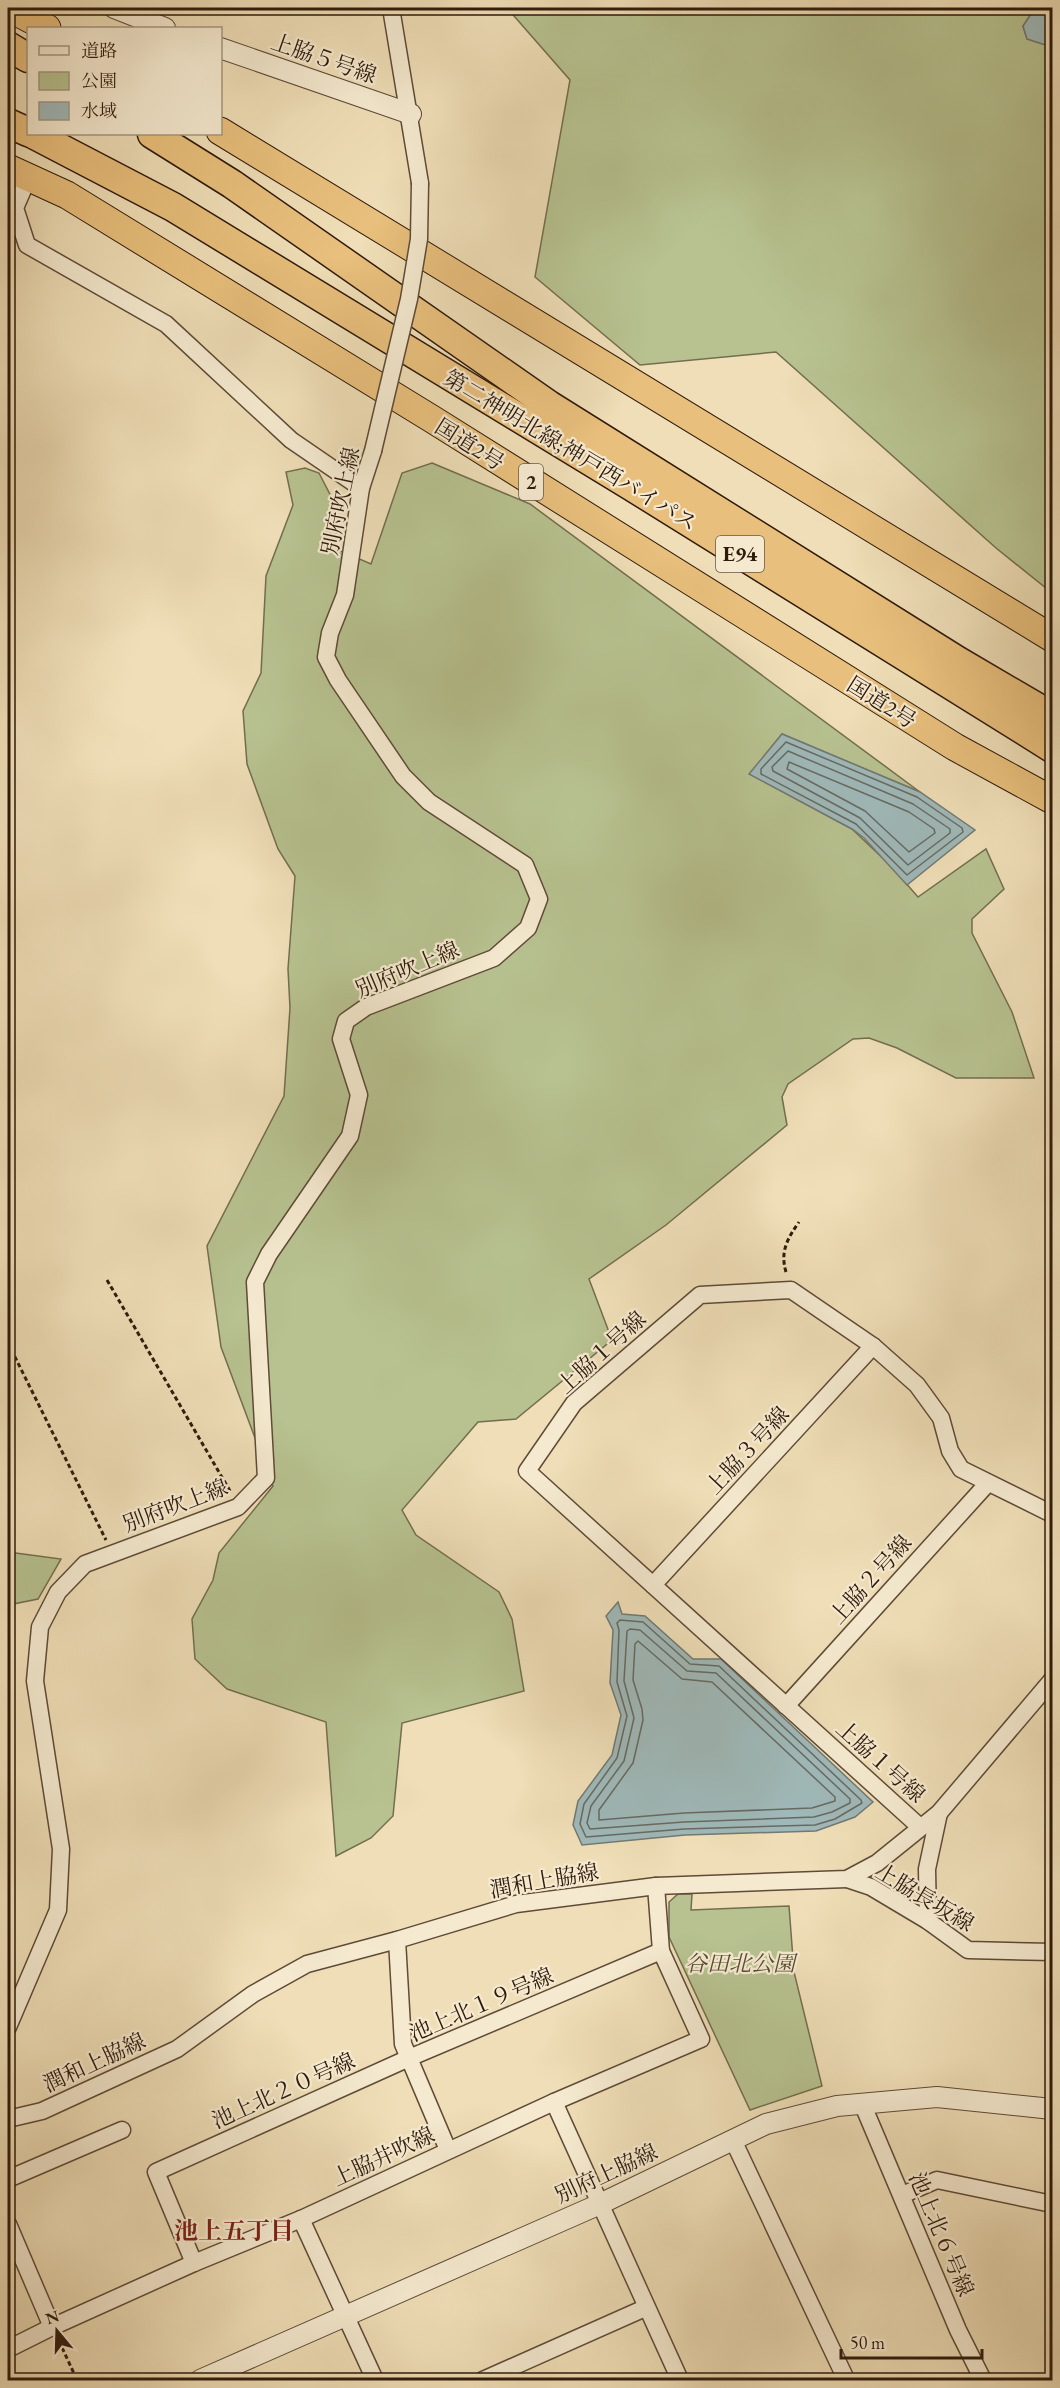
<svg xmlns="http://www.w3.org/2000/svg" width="1060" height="2388" viewBox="0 0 1060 2388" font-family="'EB Garamond','Noto Serif JP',serif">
<rect width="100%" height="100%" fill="#efdeb7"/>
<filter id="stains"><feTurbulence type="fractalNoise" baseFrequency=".00333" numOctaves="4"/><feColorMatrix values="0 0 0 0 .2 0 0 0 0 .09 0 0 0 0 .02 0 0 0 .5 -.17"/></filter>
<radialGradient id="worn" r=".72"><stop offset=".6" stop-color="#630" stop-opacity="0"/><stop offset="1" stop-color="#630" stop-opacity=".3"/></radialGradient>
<g fill="#b7c290" stroke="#736e4e" stroke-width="1.5">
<path d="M507,8H1035L1023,26L1027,39L1052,47V593L996,548L776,352L640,365L535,277L570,80Z"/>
<path d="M432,463L530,504L920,792L782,734L750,774L852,829L891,866L918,897L986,849L1004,889L972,919V933L1012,1012L1034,1078H956L897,1048L869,1038L853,1039L788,1084L782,1097L787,1125L666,1225L589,1279L612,1340L516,1419L478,1422L402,1510L416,1535L499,1592L512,1619L524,1691L402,1723L393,1816L371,1838L336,1856L326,1722L227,1689L195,1659L192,1619L213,1580L219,1553L273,1486L221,1347L207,1246L284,1096L290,1008L288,969L295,876L278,849L247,764L243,711L261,673L266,576L293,505L286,472L305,468L319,473L337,508L336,549L371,564L402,473Z"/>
<path d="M8,1552L61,1559L38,1599L8,1605Z"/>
<path d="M678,1894H692L691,1910L789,1906L794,1972L822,2086L750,2110L669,1937V1902Z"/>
</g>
<g fill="#9fb9b9" stroke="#727974" stroke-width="1.5">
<path d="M1035,8H1052V47L1027,39L1023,26Z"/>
<path d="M782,734L920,792L975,830L907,885L864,838L852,829L749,774Z"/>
<path d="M618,1602L622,1614L645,1616L693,1659H721L873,1802L855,1817L816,1831L685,1835L582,1845L573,1825L578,1801L612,1755L621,1715L610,1683L613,1630L606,1616Z"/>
</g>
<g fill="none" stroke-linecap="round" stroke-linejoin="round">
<g stroke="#676a62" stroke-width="1.5">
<path d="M786,742L917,797L962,828L963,832L907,875L856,824L761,774V769Z"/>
<path d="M788,751L913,804L950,829V833L908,865L860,818L773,771L772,767Z"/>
<path d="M789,762L909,812L934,829L935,833L909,852L865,811L787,769Z"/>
<path d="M620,1620L643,1622L690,1664L719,1666L861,1800L862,1803L835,1819L815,1825L684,1829L586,1837L580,1824L584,1804L617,1758L627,1716L617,1682L619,1630L617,1623Z"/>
<path d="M630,1629L640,1630L687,1671L716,1673L850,1799V1803L832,1812L814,1817L684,1822L590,1829L587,1823L591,1806L624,1761L634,1718L624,1681L627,1631Z"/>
<path d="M638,1641L682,1679L712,1682L835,1797V1801L812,1808L684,1813L599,1820V1810L633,1763L643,1720L642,1709L633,1680L635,1644Z"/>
</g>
<defs>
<g id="minor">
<path d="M391,8L420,183"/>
<path d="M28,178L15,208L27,245L166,324L291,440L361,488"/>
<path d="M653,1585L873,1346"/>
<path d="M786,1706L988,1483"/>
<path d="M920,1827L527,1471L574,1403L700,1295L791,1290L873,1346L917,1385L941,1418L950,1451L961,1469L1052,1514"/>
<path d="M847,1879L871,1887L928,1921L968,1950L1052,1952"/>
<path d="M928,1921L927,1869L939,1813"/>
<path d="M8,2027L58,1910L61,1849L35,1681L40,1627L58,1592L85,1564L238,1507L266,1478L255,1282L269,1254L350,1136L359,1095L341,1039L346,1021L366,1007L494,958L528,928L539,899L525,865L429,802L403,776L338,680L326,657L330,633L345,595L361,488L373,451"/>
<path d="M554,2102L701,2039L661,1951L656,1886"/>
<path d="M862,2103L958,2330L983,2380"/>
<path d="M8,2119L42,2111L177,2049L253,1994L307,1964L397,1940L516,1904L656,1886L847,1879L877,1863L939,1813L1052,1680"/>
<path d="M733,2140L844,2375"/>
<path d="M448,2150L409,2058L661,1951"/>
<path d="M8,2179L122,2130"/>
<path d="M902,2195L937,2180L1052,2204"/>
<path d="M301,2219L375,2380"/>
<path d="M8,2224L52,2327L194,2263L301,2219L554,2102L680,2380"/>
<path d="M194,2263L156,2172L409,2058L403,2044L397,1940"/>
<path d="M8,2349L52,2327"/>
<path d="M483,2380L645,2308"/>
</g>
<g id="tertiary">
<path d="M114,8L165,28"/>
<path d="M220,48L411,114"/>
<path d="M200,2380L600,2204L766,2124L837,2106L937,2097L1052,2109"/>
</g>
<g id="trunk">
<path d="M9,8L47,28"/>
<path d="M220,131L1052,638"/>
<path d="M8,168L67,195L432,419L955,747L1052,800"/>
</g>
<g id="motorway">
<path d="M8,46L28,58"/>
<path d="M8,123L28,132"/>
<path d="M33,134L173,207L631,486L1052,748"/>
<path d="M152,134L232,184L549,405L958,661L1052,716"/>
</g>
</defs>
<use href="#minor" stroke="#5f4b37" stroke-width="19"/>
<use href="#tertiary" stroke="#5f4b37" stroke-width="22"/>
<use href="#trunk" stroke="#2f1a0c" stroke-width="29"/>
<use href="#motorway" stroke="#2f1a0c" stroke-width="31"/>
<g stroke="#2f1a0c" stroke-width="3" stroke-dasharray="4.5 3" stroke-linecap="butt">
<path d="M786,1272C780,1252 787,1239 799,1222"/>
<path d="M107,1280L230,1491"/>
<path d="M8,1343L106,1540"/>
<path d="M59,2341L77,2380"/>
</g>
<use href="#minor" stroke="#f5ead0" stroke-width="16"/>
<use href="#tertiary" stroke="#f5ead0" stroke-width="20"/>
<use href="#trunk" stroke="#e8bf7c" stroke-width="27"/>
<use href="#motorway" stroke="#e8bf7c" stroke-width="28"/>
<defs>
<path id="minor-bridge" d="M373,451L409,299L419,239L420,183"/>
</defs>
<use href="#minor-bridge" stroke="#5f4b37" stroke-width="19" stroke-linecap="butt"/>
<use href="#minor-bridge" stroke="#f5ead0" stroke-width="16"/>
</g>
<g text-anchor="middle" stroke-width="4.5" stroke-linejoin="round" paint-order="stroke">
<g fill="#f5ead0" stroke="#6a5847" stroke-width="1.5">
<rect x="519" y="464" width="24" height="36" rx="4.5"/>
<rect x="716" y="536" width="48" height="36" rx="4.5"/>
</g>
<g font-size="21" font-weight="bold" fill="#2f1a0c">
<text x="531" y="489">2</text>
<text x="740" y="561">E94</text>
</g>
<g font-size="22" fill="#2f1a0c" stroke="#f5ead0">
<text transform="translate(324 58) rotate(19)" y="8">上脇５号線</text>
<text transform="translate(470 444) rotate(32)" y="8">国道2号</text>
<text transform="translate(571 450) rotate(31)" y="8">第二神明北線;神戸西バイパス</text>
<text transform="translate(340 501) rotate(-78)" y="8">別府吹上線</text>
<text transform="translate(882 702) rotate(32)" y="8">国道2号</text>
<text transform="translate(407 969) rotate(-23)" y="8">別府吹上線</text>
<text transform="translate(601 1352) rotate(-42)" y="8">上脇１号線</text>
<text transform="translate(747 1450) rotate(-47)" y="8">上脇３号線</text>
<text transform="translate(175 1505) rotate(-21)" y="8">別府吹上線</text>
<text transform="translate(870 1579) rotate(-48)" y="8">上脇２号線</text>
<text transform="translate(881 1761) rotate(42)" y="8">上脇１号線</text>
<text transform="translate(544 1880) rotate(-10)" y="8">潤和上脇線</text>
<text transform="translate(925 1897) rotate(31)" y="8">上脇長坂線</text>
<text transform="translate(481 2004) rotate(-23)" y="8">池上北１９号線</text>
<text transform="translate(94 2062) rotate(-25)" y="8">潤和上脇線</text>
<text transform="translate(283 2090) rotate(-24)" y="8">池上北２０号線</text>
<text transform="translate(383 2156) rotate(-25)" y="8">上脇井吹線</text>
<text transform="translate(606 2173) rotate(-25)" y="8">別府上脇線</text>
<text transform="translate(942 2234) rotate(67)" y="8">池上北６号線</text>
</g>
<g font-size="22" font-style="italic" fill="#584c34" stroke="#f5ead0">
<text x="740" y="1971">谷田北公園</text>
</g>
<g font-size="24" font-weight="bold" fill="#7a1f14" stroke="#f5ead0">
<text x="234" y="2239">池上五丁目</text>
</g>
</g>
<rect width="1060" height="2388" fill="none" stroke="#efdeb7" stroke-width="30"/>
<rect x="9" y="9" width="1042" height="2370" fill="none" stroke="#2f1a0c" stroke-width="3"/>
<rect x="15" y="15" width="1030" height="2358" fill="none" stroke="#2f1a0c" stroke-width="1.5"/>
<rect x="27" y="27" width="195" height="108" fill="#f5ead0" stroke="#a69782" stroke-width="1.5"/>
<rect x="39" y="46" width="30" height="9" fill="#f5ead0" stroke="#a69782" stroke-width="1.5"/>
<text x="81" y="57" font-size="18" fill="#2f1a0c">道路</text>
<rect x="39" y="72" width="30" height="18" fill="#b7c290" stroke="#a69782" stroke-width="1.5"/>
<text x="81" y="87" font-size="18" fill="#2f1a0c">公園</text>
<rect x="39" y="102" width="30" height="18" fill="#9fb9b9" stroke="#a69782" stroke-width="1.5"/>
<text x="81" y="117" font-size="18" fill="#2f1a0c">水域</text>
<g transform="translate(57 2331) rotate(341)" stroke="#f5ead0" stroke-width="4.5" paint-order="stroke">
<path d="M0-4.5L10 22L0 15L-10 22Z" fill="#2f1a0c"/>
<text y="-9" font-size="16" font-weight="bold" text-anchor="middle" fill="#2f1a0c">N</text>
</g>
<path d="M841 2349v9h141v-9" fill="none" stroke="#2f1a0c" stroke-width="3"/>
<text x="850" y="2349" font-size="18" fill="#2f1a0c" stroke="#f5ead0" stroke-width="4.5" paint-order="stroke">50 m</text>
<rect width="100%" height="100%" filter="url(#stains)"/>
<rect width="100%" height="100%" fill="url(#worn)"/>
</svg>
